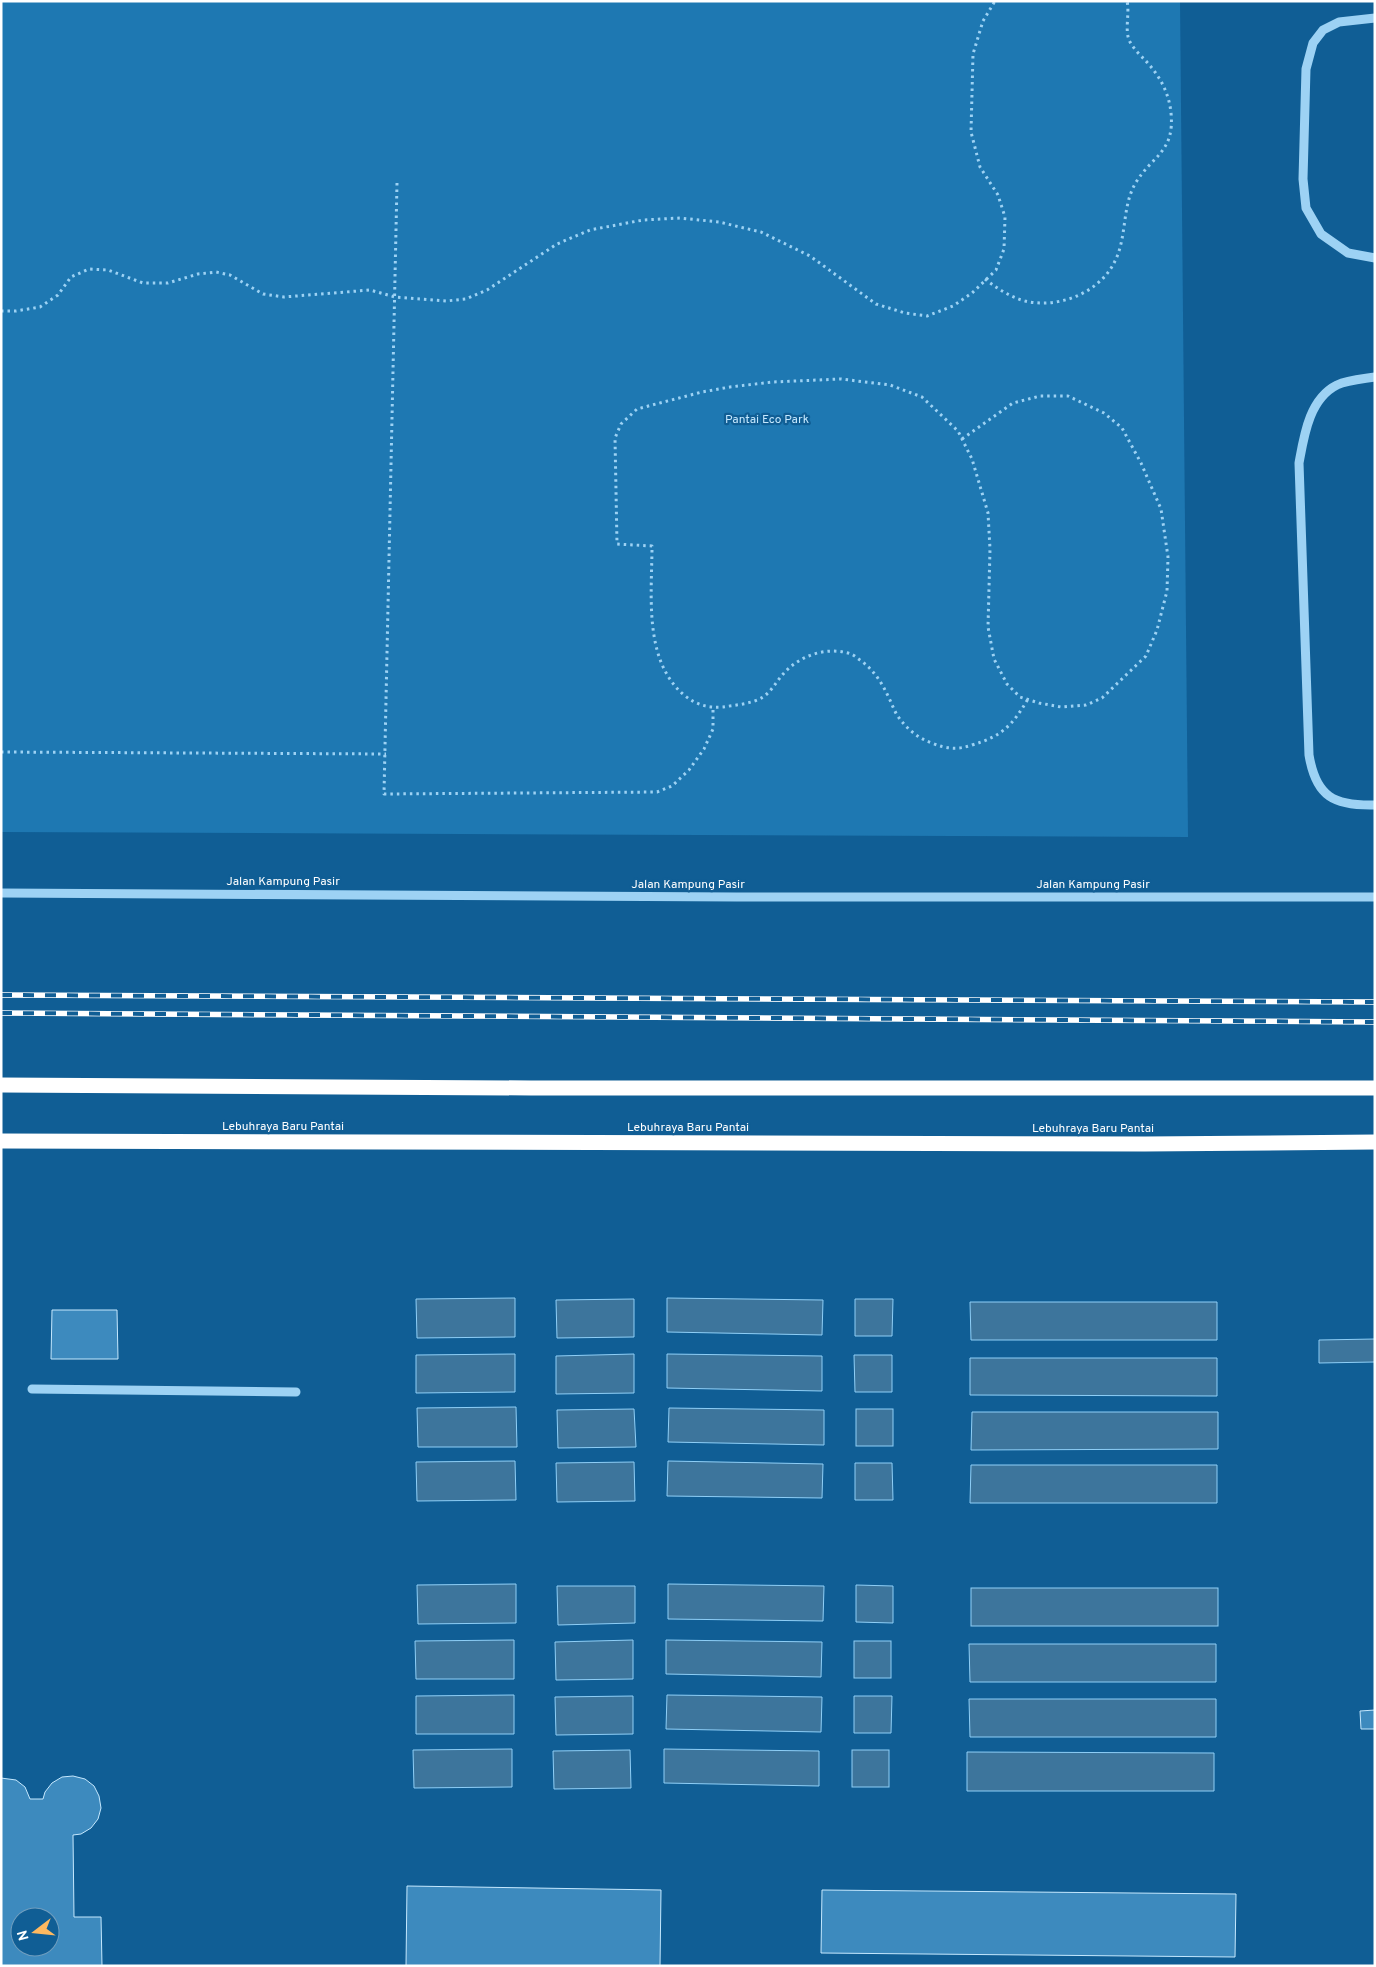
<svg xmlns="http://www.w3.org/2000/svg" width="1376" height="1967" viewBox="0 0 1376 1967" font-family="Overpass,sans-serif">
<rect width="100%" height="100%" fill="#105e95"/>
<path fill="#1e78b2" d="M1,1H1180L1188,837L1,832Z"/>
<g fill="#3d759c" stroke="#8fcff7">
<path d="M515,1298V1337L417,1338L416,1299Z"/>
<path d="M667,1298L823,1300L822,1335L667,1332Z"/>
<path d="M634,1299V1337L557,1338L556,1300Z"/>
<path d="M855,1299H893L892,1336H855Z"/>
<path d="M970,1302H1217V1340H971Z"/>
<path d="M1375,1339V1362L1319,1363V1340Z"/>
<path d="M515,1354V1392L416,1393V1355Z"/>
<path d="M634,1354V1393L556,1394V1356Z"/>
<path d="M667,1354L822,1356V1391L667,1388Z"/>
<path d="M854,1355H892V1392H855Z"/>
<path d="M970,1358H1217V1396L970,1395Z"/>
<path d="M516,1407L517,1447H418L417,1408Z"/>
<path d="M669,1408L824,1410V1445L668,1442Z"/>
<path d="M634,1409L636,1447L558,1448L557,1410Z"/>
<rect x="856" y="1409" width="37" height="37"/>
<path d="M972,1412H1218V1449L971,1450Z"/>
<path d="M515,1461L516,1500L417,1501L416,1462Z"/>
<path d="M668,1461L823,1464L822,1498L667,1496Z"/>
<path d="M634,1462L635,1501L557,1502L556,1463Z"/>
<path d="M855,1463H892L893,1500H855Z"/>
<path d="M971,1465H1217V1503H970Z"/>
<path d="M516,1584V1623L418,1624L417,1585Z"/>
<path d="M668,1584L824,1586L823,1621L668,1619Z"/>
<path d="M856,1585L893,1586V1623L856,1622Z"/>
<path d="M557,1586H635V1623L558,1625Z"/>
<rect x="971" y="1588" width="247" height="38"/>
<path d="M514,1640V1679H416L415,1641Z"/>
<path d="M633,1640V1679L556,1680L555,1642Z"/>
<path d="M666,1640L822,1642L821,1677L666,1674Z"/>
<rect x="854" y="1641" width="37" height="37"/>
<path d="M969,1644H1216V1682H970Z"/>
<path d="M514,1695V1734H416V1696Z"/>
<path d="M667,1695L822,1697L821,1732L666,1729Z"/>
<path d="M633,1696V1734L556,1735L555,1697Z"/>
<path d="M854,1696H892L891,1733H854Z"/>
<path d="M969,1699H1216V1737H970Z"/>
<path d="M512,1749V1787L414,1788L413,1750Z"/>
<path d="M664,1749L819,1751V1786L664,1783Z"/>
<path d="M630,1750L631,1788L554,1789L553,1751Z"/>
<rect x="852" y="1750" width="37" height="37"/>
<path d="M967,1752L1214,1753V1791H967Z"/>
</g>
<g fill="#3d8abe" stroke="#c5e8fe" fill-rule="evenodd">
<path d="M52,1310H117L118,1359H51Z"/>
<path d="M1375,1710V1729H1361L1360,1711Z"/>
<path d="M73,1776L85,1779L94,1786L99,1796L101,1808L98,1819L91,1828L81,1834L73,1835L74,1917H101L102,1966H1V1778L16,1780L25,1787L30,1799H43L45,1792L52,1783L62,1777ZM20,1917H50V1947H20Z"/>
<path d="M407,1886L661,1890L660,1966H406Z"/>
<path d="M822,1890L1236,1894L1235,1957L821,1953Z"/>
</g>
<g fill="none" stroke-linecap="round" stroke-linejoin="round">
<g stroke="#9dd2f4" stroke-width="3" stroke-dasharray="2.5 4" stroke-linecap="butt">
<path d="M397,183L384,794L657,792L672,786L689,770L704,749L713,729V708"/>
<path d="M985,279C998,289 1010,297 1025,301C1058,309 1100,293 1115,261C1127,237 1122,207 1135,184C1151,156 1175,153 1171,113C1169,92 1159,75 1145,60C1140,55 1134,49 1130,42C1124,31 1130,14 1127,1"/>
<path d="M1,311H16L40,307L58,295L71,277L89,269L108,270L143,283H168L198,274L216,272L230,275L263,294L284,297L370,290L395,297L446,301L466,299L487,290L557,244L590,230L643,220L680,218L719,222L761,232L810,256L876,304L905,313L927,316L953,306L972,293L996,270L1004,249L1005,217L998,195L980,167L971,132L973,54L983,21L995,1"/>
<path d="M962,439L1013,403L1040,396H1068L1104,413L1122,428L1141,463L1161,509L1168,557L1167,591L1157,630L1146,656L1102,698L1086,705L1061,707L1039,703L1020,697L1007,684L994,659L988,627L990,549L988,513L972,459L958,431L922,397L890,385L841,379L773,382L730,387L702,392L637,409L621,424L615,438L617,544L652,546C652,594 643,660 684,695C696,705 708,708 723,707C735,705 752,704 763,697C773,690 777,680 785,672C801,655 828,646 851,654C854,655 857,658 860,660C874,670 882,683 889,698C892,704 894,710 897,715C906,728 917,738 932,743C946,749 958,750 972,745C1002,736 1012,726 1028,699"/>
<path d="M1,752L386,754"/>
</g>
<g stroke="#9dd2f4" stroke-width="9">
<path d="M1375,18L1339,22L1323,30L1313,43L1306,69L1303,179L1306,208L1321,234L1348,253L1375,258"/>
<path d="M1375,377C1363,379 1348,380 1337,385C1309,399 1304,436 1299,463L1309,755C1316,797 1334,806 1375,805"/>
<path d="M1,893L737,897H1375"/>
<path d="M32,1389L296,1392"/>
</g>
<g stroke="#fff" stroke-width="15">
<path d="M1,1085L531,1088H1375"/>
<path d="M1,1141L1145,1144L1375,1142"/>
</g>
<defs>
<g id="rail">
<path d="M1,995L1375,1002"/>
<path d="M1,1013L1375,1022"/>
</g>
</defs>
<use href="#rail" stroke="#fff" stroke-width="5.5"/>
<use href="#rail" stroke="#105e95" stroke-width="4" stroke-dasharray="11" stroke-linecap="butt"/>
</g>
<g text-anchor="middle" stroke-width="4.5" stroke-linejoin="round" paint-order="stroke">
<g font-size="12" fill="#c5e8fe" stroke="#105e95">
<text x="767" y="423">Pantai Eco Park</text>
</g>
<g font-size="12" fill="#fff" stroke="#105e95">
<text x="283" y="885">Jalan Kampung Pasir</text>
<text x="688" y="888">Jalan Kampung Pasir</text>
<text x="1093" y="888">Jalan Kampung Pasir</text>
<text x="283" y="1130">Lebuhraya Baru Pantai</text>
<text x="688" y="1131">Lebuhraya Baru Pantai</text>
<text x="1093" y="1132">Lebuhraya Baru Pantai</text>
</g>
</g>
<rect width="1376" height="1967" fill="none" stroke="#ffffff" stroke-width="5"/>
<g transform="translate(35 1932) rotate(254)"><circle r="24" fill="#105e95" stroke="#709ebf"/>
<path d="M0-4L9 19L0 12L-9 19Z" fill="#ffb960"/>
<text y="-8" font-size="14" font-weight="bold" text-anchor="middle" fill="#ffffff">N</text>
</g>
</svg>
